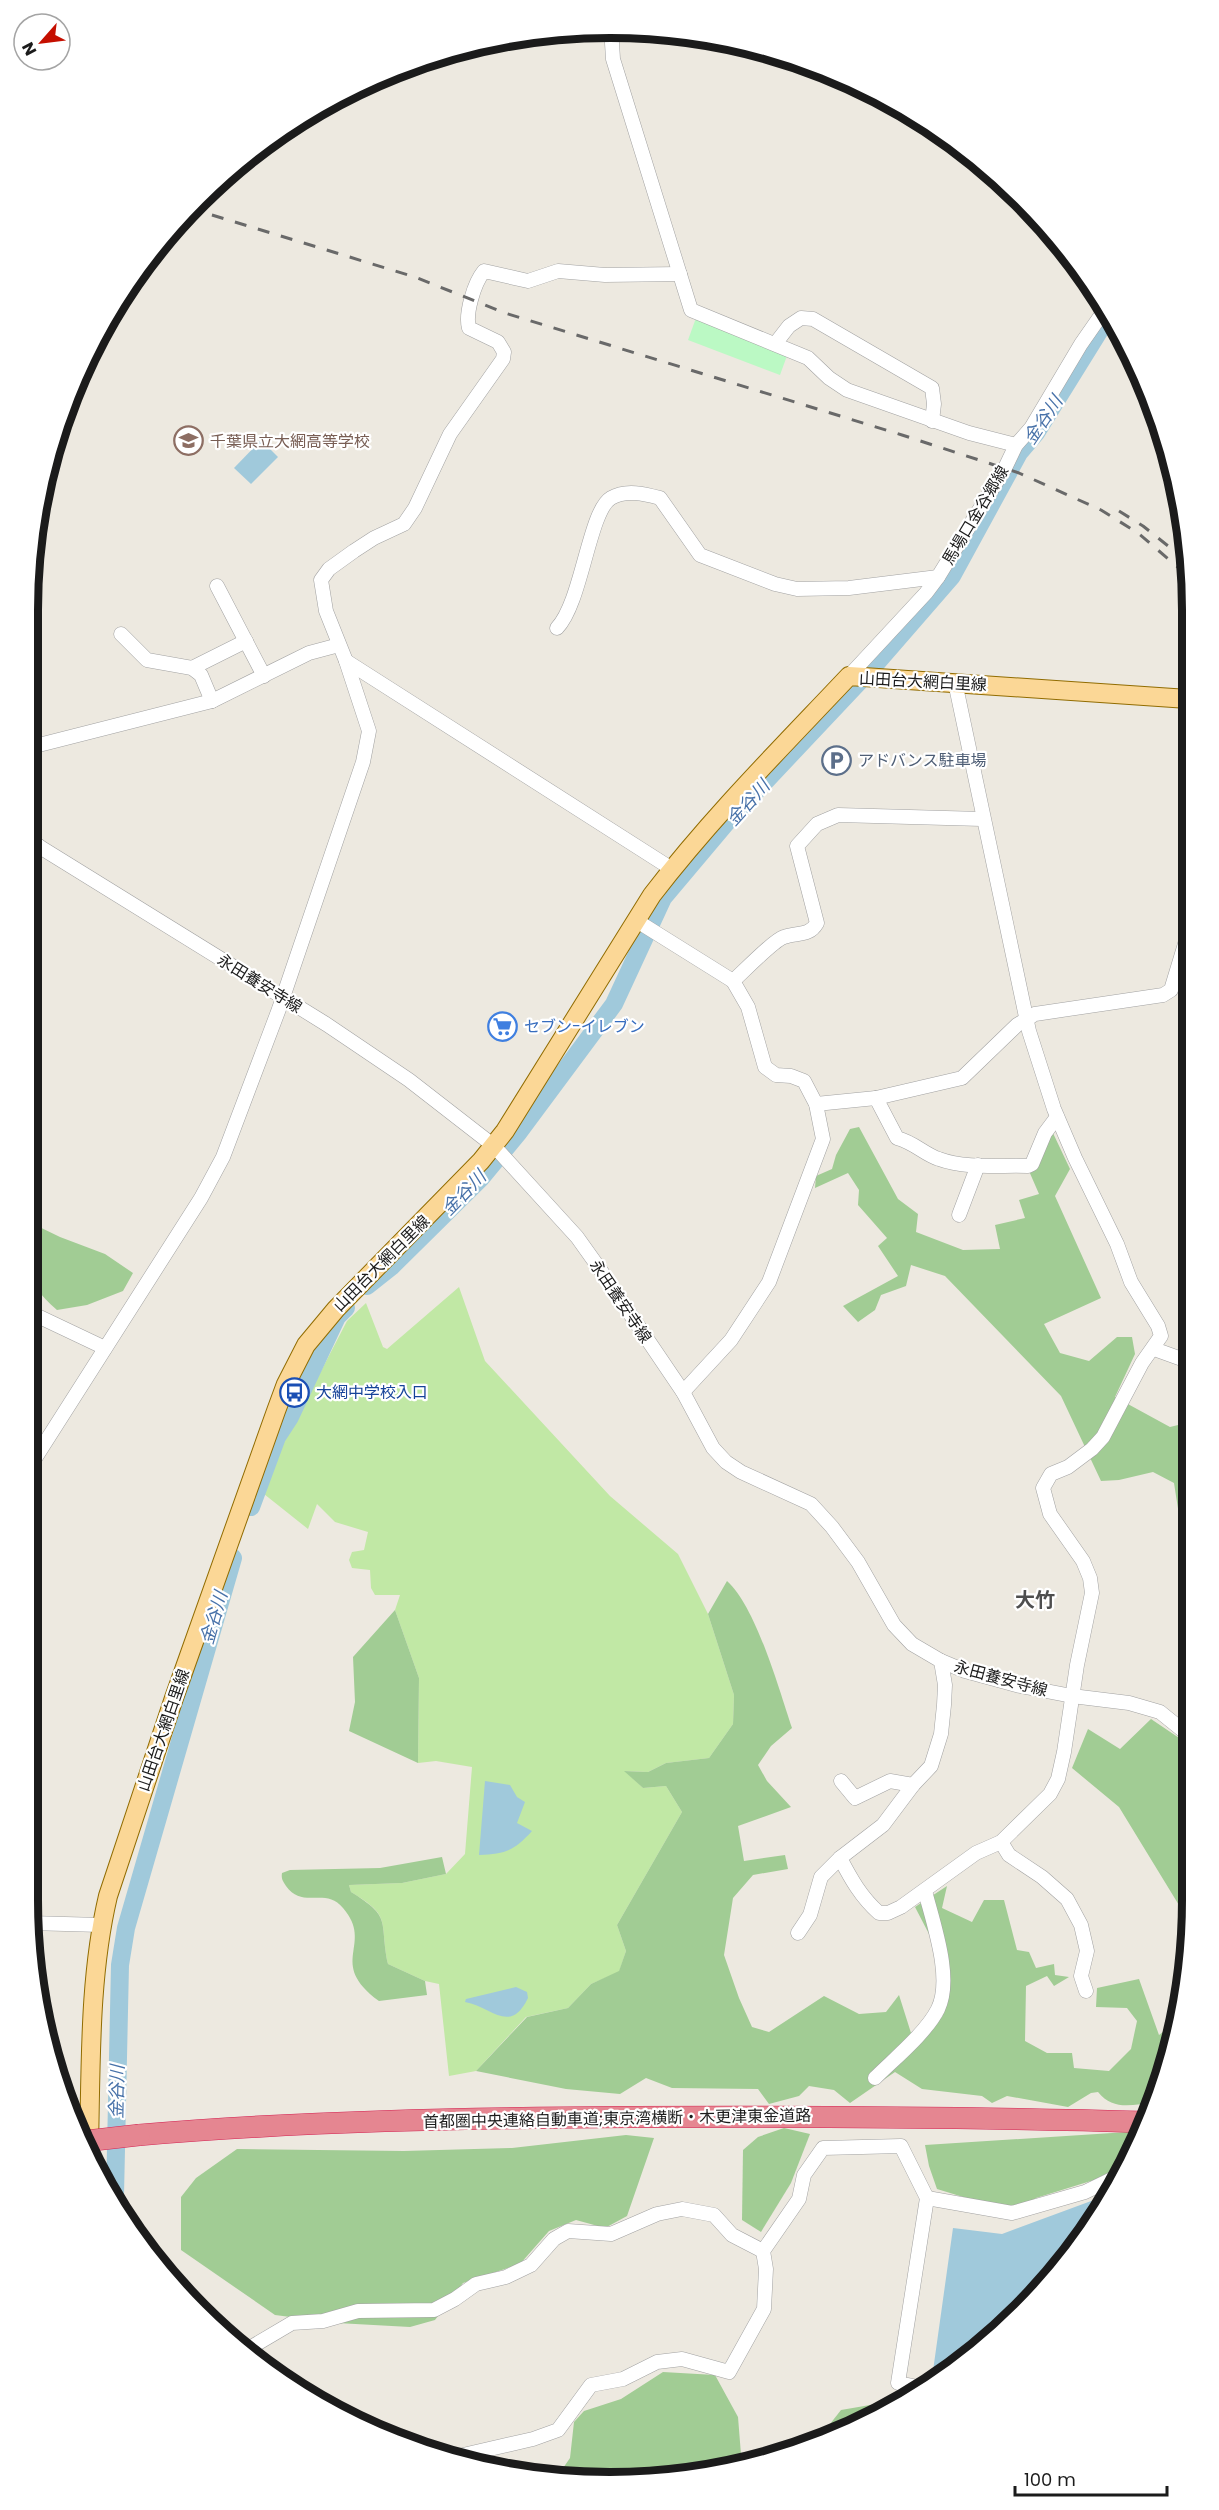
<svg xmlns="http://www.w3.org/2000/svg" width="1219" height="2510" viewBox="0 0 1219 2510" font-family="Poppins,'Noto Sans JP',sans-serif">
<rect width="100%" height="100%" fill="#ede9e0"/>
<path fill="#c1e8a5" d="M459,1287L485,1361L610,1496L678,1554L708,1614L734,1695L733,1724L709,1758L666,1763L648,1772L625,1771L643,1788L666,1786L682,1812L617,1925L626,1951L619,1972L591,1984L568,2008L526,2017L476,2071L449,2076L439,1984L425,1981L388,1964C379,1920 393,1917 351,1892L349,1885L402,1883L446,1874L465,1854L472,1767L436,1761L418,1763L419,1678L395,1610L400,1595H375L371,1588L370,1570L352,1568L349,1560L352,1552L364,1550L368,1532L335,1522L317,1504L308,1529L264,1494L281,1448L347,1321L366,1303L383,1347L387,1349Z"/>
<g fill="#a1cc94">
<path d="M859,1127L898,1199L918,1214L916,1232L963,1250L1000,1249L995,1225L1025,1218L1019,1200L1039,1194L1029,1171L1052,1131L1070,1169L1055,1196L1101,1298L1044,1324L1060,1353L1089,1361L1117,1337H1132L1135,1354L1115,1397L1170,1427L1190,1422L1191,1554L1179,1515L1174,1483L1153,1472L1119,1480L1101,1481L1061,1396L945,1276L911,1265L906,1286L881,1295L875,1310L858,1322L843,1306L898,1276L878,1246L887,1238L858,1205L859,1190L848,1173L815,1188L816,1176L832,1169L836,1155L850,1129Z"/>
<path d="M27,1221L60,1237L105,1254L133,1273L123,1291L87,1305L57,1310C22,1280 27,1263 27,1221Z"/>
<path d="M727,1581C756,1607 779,1689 792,1728L771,1746L758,1765L767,1781L791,1807L738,1826L744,1861L785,1855L788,1869L753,1875L733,1898L724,1955L739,1998L752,2027L769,2032L824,1996L859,2014L886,2012L899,1995L911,2033L923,2036L942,2017L950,1989L944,1954L929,1934L915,1907L947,1886L942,1908L972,1922L984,1900H1004L1017,1950L1029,1952L1036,1968L1054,1964L1055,1975L1069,1977L1054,1986L1047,1976L1026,1986L1025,2041L1047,2053H1072L1074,2068L1109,2071L1131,2049L1137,2021L1127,2008L1096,2007L1097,1988L1139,1979L1159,2035L1179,2019L1154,2102C1133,2105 1113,2111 1098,2092L1091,2093L1068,2107L1007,2096L992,2103L982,2096L922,2089L895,2072L850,2103L834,2090L809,2086L799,2096L769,2104L758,2089L672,2088L646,2078L620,2094L566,2089L476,2071L527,2017L568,2008L591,1984L619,1971L626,1951L617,1925L682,1812L666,1786L643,1788L624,1771L648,1772L666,1763L709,1758L733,1724L734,1695L708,1614Z"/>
<path d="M395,1610L419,1678L418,1763L349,1731L355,1702L353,1657Z"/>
<path d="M1151,1719L1191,1746L1192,1901L1188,1937L1185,1915L1119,1807L1072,1768L1088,1729L1120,1749Z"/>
<path d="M442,1857L446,1874L402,1883L349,1885L351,1892C393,1918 379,1920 388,1964L425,1981L427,1995L379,2001C326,1962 375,1945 343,1908C325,1886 303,1910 286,1886C283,1881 281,1879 282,1873L290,1870L380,1868Z"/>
<path d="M784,2128L810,2134L791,2183L761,2232L742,2220L743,2150L758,2137Z"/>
<path d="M1143,2131L1121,2166L1094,2180L1036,2198L1009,2216L986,2204L937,2189L929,2166L925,2145Z"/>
<path d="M626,2135L654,2138L627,2216L605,2228L576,2220L549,2231L520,2264L463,2283L435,2320L410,2327L337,2323L275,2315L181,2250V2197L196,2178L237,2149L404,2151L512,2148Z"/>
<path d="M663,2372L715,2375L738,2417L742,2467L685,2478L559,2474L570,2458L574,2422L584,2411L621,2399Z"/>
<path d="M905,2399L867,2423L830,2437V2424L841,2410Z"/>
</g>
<path fill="#bbf9c4" d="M696,318L788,353L780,375L688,340Z"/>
<g fill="#a0c9db">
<path d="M261,440L278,457L251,484L234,468Z"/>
<path d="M485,1781L510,1785L517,1797L525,1802L517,1823L532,1831C514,1851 505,1854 479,1855Z"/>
<path d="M516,1987L527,1992L528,1998C510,2035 492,2007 465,2002L466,1999Z"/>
<path d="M1102,2197L1047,2285L964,2363L938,2379L932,2378L953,2228L1002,2234Z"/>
</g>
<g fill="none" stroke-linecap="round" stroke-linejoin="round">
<g stroke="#a0c9db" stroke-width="18">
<path d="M367,1286L391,1267L481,1178L519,1132L614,1004L663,898L727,822L873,667L952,576L1019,453L1036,433L1108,317"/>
<path d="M251,1507L277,1437L290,1417L337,1317L346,1308"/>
<path d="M115,2195L120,1965L126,1928L233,1558"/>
</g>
<defs>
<g id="minor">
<path d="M611,27L613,59L691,310L808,358L829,378L847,390L969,433L1016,445"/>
<path d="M775,344L789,326L801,318L813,319L932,388L934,404L932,421"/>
<path d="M217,586L264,676"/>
<path d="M557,628C582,602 589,511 611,498C626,489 645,494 660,498L700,555L775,584L797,589L849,588L938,577"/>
<path d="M121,634L147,660L192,668L201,675L212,701"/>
<path d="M346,661L672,869"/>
<path d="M192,668L246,641"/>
<path d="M849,676L926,593L938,577L1005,468L1016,445L1031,428L1081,344L1104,311"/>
<path d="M27,748L212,701L309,653L339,645"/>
<path d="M1188,790V794"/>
<path d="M27,839L326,1024L409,1080L494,1146L577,1237L597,1265L683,1392L713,1448L726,1462L741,1472L811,1504L832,1527L858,1562L894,1625L912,1644L941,1661L965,1671L1020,1686L1072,1696L1129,1703L1160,1712L1191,1737"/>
<path d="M27,864L39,846"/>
<path d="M637,921L733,981L748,1007L765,1067L776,1075L791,1076L804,1081L816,1104L823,1139L769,1282L731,1340L683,1392"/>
<path d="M733,981C743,972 774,940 784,937C797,932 809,937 817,923L797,846L817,824L838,815L982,819"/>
<path d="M876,1098L897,1138C915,1143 924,1154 939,1159C966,1169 999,1165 1028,1166L1032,1164L1045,1133L1057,1117"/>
<path d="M816,1104L876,1098L962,1078L1017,1025L1035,1014L1163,995L1171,990L1188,934"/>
<path d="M959,1215L978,1165"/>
<path d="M27,1311L105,1348"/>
<path d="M1154,1349L1190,1362"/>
<path d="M27,1471L201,1198L223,1157L279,1009L363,762L369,731L346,661L326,611L321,580L329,569L354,551L374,538L404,524L415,508L450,434L503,359L504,352L498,342L469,328C465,314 474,283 484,271L528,281L558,271L605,275L680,274"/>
<path d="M841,1781L855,1798L890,1781L913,1785"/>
<path d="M1001,1842L1009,1855L1042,1877L1067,1899L1081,1925L1087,1951L1081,1976L1086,1991"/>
<path d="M840,1858C851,1879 861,1897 879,1913H888L901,1907L976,1853L1001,1842L1050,1794L1058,1779L1064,1752L1077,1665L1092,1593L1090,1578L1083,1561L1050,1514L1043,1488L1051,1474L1068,1467L1092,1449L1103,1437L1142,1363L1161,1336L1158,1326L1131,1282L1117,1244L1075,1158L1054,1109L1029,1031L955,682"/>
<path d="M29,1923L101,1925"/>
<path d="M798,1933L810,1915L821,1877L840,1858L883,1825L913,1785L931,1766L941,1734L944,1705L945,1685L941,1661"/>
<path d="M875,2078C894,2059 926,2033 938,2009C953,1978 933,1923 925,1891"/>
<path d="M927,2198L1012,2213L1085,2192L1114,2178"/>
<path d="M248,2349L292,2323L323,2321L358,2311L434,2310L455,2299L476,2284L506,2277L531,2265L554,2239L568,2231L611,2234L657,2214L682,2209L714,2215L732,2235L763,2251"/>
<path d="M450,2458L533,2439L558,2430L591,2385L623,2379L657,2362L682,2359L729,2372L764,2309L766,2269L763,2251L799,2199L804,2175L823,2148L901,2146L927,2198L898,2383L923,2388"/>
</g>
<path id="major" d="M89,2147C91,2063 89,1977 108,1896L174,1698L276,1411L286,1384L306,1345L336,1309L481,1161L505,1131L652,895C712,817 781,748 849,676L1188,699"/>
<path id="highway" d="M139,2135C303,2121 466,2118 631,2117C803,2116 975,2117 1148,2122"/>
</defs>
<use href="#minor" stroke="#a2a2a2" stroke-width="15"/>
<use href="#major" stroke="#916c00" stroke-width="20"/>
<use href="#highway" stroke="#d42353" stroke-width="22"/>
<use href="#minor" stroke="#fff" stroke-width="14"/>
<use href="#major" stroke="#fbd796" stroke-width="18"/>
<use href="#highway" stroke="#e58691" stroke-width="21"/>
<g stroke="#696969" stroke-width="3" stroke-dasharray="12 12" stroke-linecap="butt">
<path d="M189,208L415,277L505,313L902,435L1019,473L1101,510L1138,533L1187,575"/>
<path d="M1119,511L1143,526L1187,561"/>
</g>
<defs>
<path id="highway-bridge" d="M86,2141L139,2135"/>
</defs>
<use href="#highway-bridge" stroke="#d42353" stroke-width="22" stroke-linecap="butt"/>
<use href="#highway-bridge" stroke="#e58691" stroke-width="21"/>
</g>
<defs>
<symbol id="school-ring" viewBox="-11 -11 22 22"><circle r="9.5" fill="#fff" stroke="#8d6e63" stroke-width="1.5"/><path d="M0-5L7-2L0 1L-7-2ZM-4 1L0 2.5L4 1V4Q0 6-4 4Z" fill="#8d6e63"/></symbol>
<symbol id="parking-ring" viewBox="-11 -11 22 22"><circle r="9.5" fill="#fff" stroke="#5c6f8a" stroke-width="1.5"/><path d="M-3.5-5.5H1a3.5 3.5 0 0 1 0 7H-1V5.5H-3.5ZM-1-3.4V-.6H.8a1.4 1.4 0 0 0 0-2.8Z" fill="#5c6f8a"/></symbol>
<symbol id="supermarket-ring" viewBox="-11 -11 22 22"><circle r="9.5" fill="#fff" stroke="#3f7fe0" stroke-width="1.5"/><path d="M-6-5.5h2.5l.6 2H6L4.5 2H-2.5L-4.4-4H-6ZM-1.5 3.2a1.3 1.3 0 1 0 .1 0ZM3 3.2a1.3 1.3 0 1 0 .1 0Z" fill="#3f7fe0"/></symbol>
<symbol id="bus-ring" viewBox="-11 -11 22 22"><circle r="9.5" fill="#fff" stroke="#1a4fb4" stroke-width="1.5"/><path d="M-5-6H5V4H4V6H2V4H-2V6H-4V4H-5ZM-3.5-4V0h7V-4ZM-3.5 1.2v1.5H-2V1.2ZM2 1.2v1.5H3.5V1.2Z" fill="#1a4fb4"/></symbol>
</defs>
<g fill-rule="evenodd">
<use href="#school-ring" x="172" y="424" width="33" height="33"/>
<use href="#parking-ring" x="820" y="744" width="33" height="33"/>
<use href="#supermarket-ring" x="486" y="1010" width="33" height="33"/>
<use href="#bus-ring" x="278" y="1376" width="33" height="33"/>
</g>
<g text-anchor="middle" stroke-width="4.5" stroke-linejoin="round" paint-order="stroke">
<g font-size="16" fill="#785e54" stroke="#fff" text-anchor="start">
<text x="210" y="447">千葉県立大網高等学校</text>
</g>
<g font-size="16" fill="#1b1b1b" stroke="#fff">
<text transform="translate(975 515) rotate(-59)" y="6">馬場口金谷郷線</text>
<text transform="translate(923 681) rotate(3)" y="6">山田台大網白里線</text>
<text transform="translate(260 983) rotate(32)" y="6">永田養安寺線</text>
<text transform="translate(381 1263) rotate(-45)" y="6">山田台大網白里線</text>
<text transform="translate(621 1301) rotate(56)" y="6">永田養安寺線</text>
<text transform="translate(1001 1678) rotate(15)" y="6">永田養安寺線</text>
<text transform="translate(163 1730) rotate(-71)" y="6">山田台大網白里線</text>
<text transform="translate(617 2118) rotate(-1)" y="6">首都圏中央連絡自動車道;東京湾横断・木更津東金道路</text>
</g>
<g font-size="16" fill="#4e5e75" stroke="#fff" text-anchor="start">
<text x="858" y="766">アドバンス駐車場</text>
</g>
<g font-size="16" fill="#366cbe" stroke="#fff" text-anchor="start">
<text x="524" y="1032">セブン-イレブン</text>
</g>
<g font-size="16" fill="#164399" stroke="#fff" text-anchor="start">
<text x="316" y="1398">大網中学校入口</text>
</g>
<g font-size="18" font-style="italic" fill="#4872a9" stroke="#fff">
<text transform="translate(1043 420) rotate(-56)" y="6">金谷川</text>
<text transform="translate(748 803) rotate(-48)" y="6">金谷川</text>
<text transform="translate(464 1193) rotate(-46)" y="6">金谷川</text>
<text transform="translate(214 1618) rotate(-74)" y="6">金谷川</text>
<text transform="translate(117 2092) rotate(-89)" y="6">金谷川</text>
</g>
<g font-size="20" font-weight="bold" fill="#4e4e4e" stroke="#fff">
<text x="1035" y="1607">大竹</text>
</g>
</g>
<path d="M0 0H1219V2510H0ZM610 38H610A572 572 0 0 1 1182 610V1900A572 572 0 0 1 610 2472H610A572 572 0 0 1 38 1900V610A572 572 0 0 1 610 38Z" fill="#fff" fill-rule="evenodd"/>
<path fill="none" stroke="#1b1b1b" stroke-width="8" d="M610 38H610A572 572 0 0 1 1182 610V1900A572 572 0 0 1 610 2472H610A572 572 0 0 1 38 1900V610A572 572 0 0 1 610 38Z"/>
<g transform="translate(42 42) rotate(242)"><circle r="28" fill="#ffffff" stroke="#a4a4a4" stroke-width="1.5"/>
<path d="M0-4.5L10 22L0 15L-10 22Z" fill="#c50f00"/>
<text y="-9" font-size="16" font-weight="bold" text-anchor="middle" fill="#1b1b1b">N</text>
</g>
<path d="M1015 2486v9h152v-9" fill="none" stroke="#1b1b1b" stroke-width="3"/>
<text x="1024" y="2486" font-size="18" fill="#1b1b1b" stroke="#ffffff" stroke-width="4.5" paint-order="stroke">100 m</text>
</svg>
